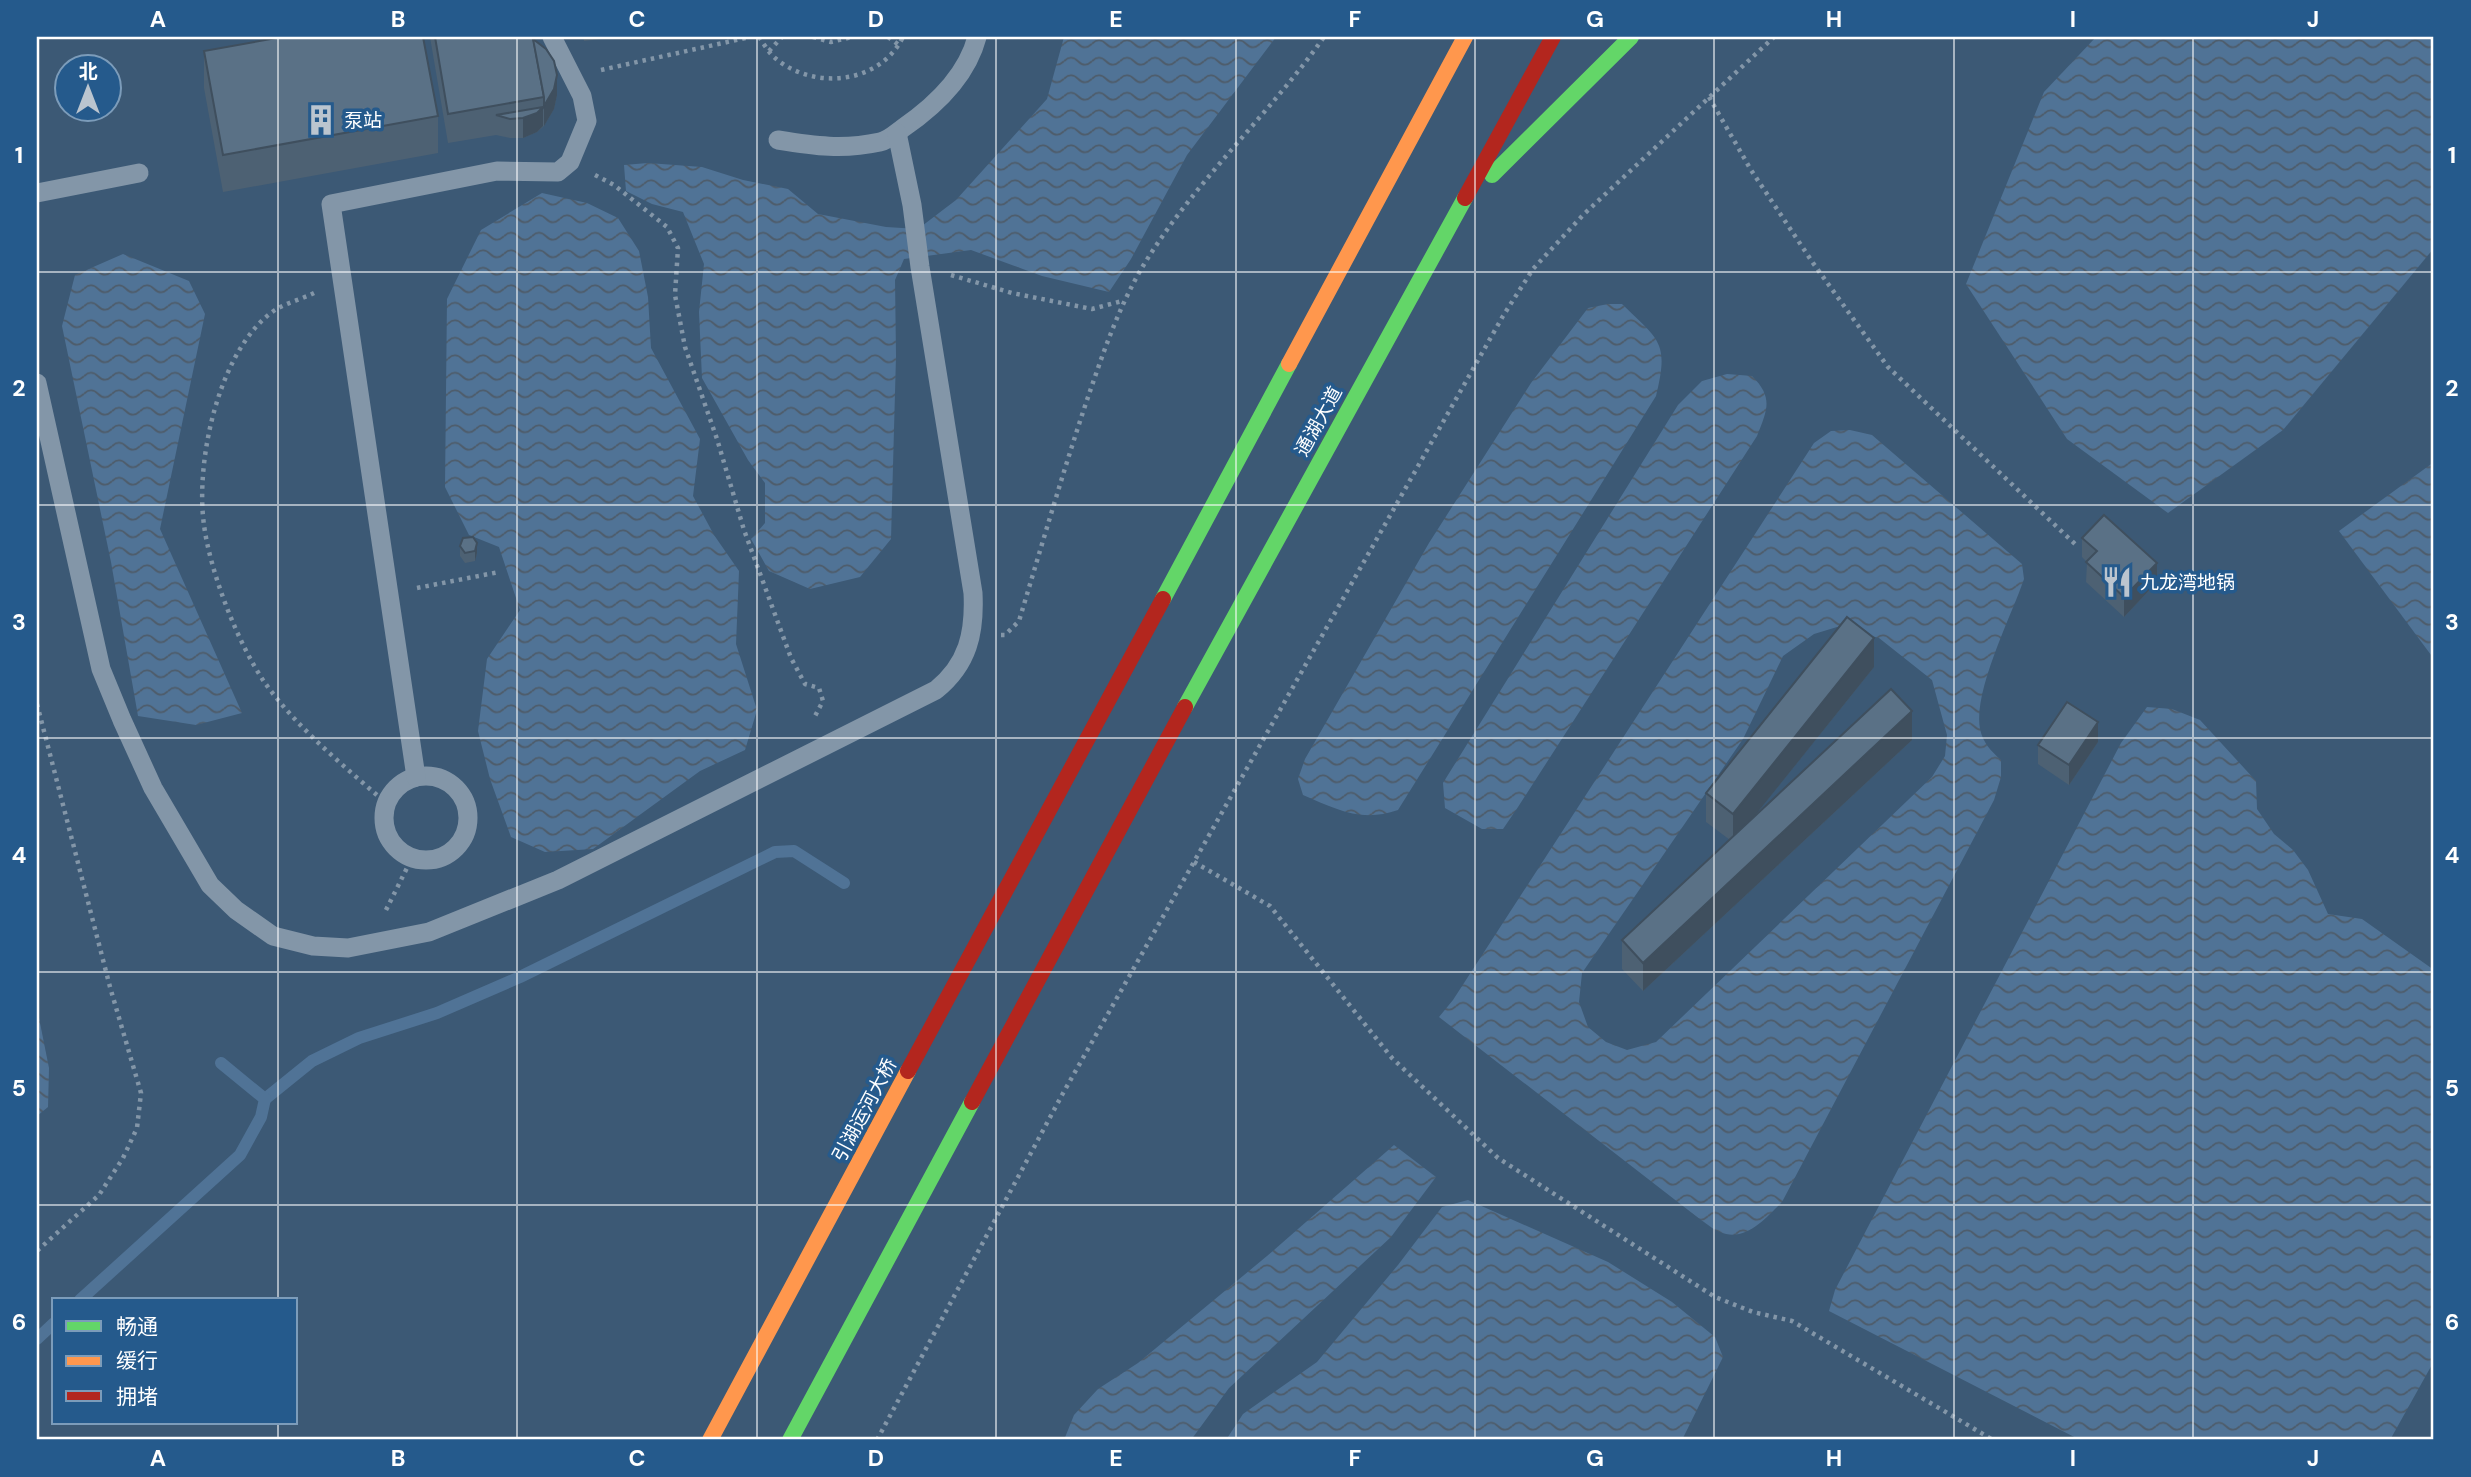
<svg xmlns="http://www.w3.org/2000/svg" width="2471" height="1477" viewBox="0 0 2471 1477" font-family="'DM Sans','Noto Sans SC',sans-serif">
<defs>
<pattern id="water-waves" width="16" height="10" patternUnits="userSpaceOnUse" patternTransform="scale(1.75)"><rect width="16" height="10" fill="#507396"/><path d="M0 5q4-4 8 0t8 0" fill="none" stroke="#4e5c6a"/></pattern>
</defs>
<rect width="100%" height="100%" fill="#3c5975"/>
<g fill="url(#water-waves)" fill-rule="evenodd">
<path d="M1064,37H1276L1187,155L1131,259L1109,292L1042,276L971,250L904,259L895,280L896,356L891,539L860,577L810,589L769,571L751,539L765,523V483L748,460L702,378L699,312L704,264L683,212L652,204L626,191L624,165L648,163L702,167L743,180L788,189L818,214L886,227L918,229L956,200L1047,99Z"/>
<path d="M2096,37H2434V248L2283,430L2168,513L2067,439L1966,284L2044,92Z"/>
<path d="M542,193L587,203L618,218L639,251L648,297L651,348L700,439L693,496L714,535L739,571L736,644L757,710L745,750L700,771L593,849L545,852L511,837L490,779L478,731L487,659L520,610L499,547L469,535L445,487L447,299L481,230Z"/>
<path d="M123,254L189,281L205,314L160,529L242,713L196,725L138,716L111,562L62,326L75,275Z"/>
<path d="M1608,304H1622C1660,341 1669,342 1656,396L1398,810C1361,823 1336,809 1303,795L1298,779L1305,759L1429,543L1531,383L1588,308Z"/>
<path d="M1727,374L1752,376C1774,398 1767,410 1757,436L1518,807L1503,829H1482L1445,808L1443,783L1678,405L1702,381Z"/>
<path d="M1850,430L1872,435L2022,564L2024,579C2011,617 1973,691 1980,729C1983,743 1991,751 2001,760V777L1994,800L1782,1202C1766,1218 1745,1243 1720,1232C1714,1230 1707,1224 1701,1220L1439,1017L1453,1000L1814,443L1831,431ZM1837,627L1879,638L1932,680L1947,735L1945,756L1932,777L1656,1042L1627,1050L1606,1042L1588,1027L1579,1002L1582,973L1743,739L1783,656L1814,634Z"/>
<path d="M2434,462V659L2339,531Z"/>
<path d="M2147,707L2172,709L2200,720L2256,781L2257,809L2274,834L2293,850L2308,870L2328,914L2362,919L2434,970V1361L2390,1440H2080L1829,1311L1835,1290L2121,743Z"/>
<path d="M37,1008L49,1068L48,1107L37,1116Z"/>
<path d="M1394,1145L1436,1177L1391,1237L1229,1388L1191,1440H1064L1074,1415L1098,1389L1138,1363L1267,1256Z"/>
<path d="M1468,1200L1608,1262L1672,1302L1715,1337L1723,1357L1682,1440H1226L1243,1414L1317,1362L1398,1265L1442,1207Z"/>
</g>
<g fill="none" stroke-linecap="round" stroke-linejoin="round">
<g stroke="#507396" stroke-width="12">
<path d="M265,1099L312,1061L359,1038L437,1013L520,977L775,852L794,851L844,883"/>
<path d="M80,1300L240,1155L261,1117L265,1099L221,1063"/>
<path d="M37,1339L54,1323"/>
</g>
<g stroke="#8396a8" stroke-width="4.5" stroke-dasharray="3.5 5" stroke-linecap="butt">
<path d="M759,37C764,44 769,53 775,58C814,91 880,84 903,37"/>
<path d="M813,37L831,42L852,37"/>
<path d="M888,37L899,45"/>
<path d="M769,51L782,37"/>
<path d="M601,70L750,37"/>
<path d="M1709,97L1751,170L1813,263L1888,367L2075,544"/>
<path d="M595,175L614,185L667,227L678,248L675,295L685,347L717,439L744,530L791,658L805,684L819,688L823,701L814,718"/>
<path d="M951,275L1012,293L1092,309L1122,301"/>
<path d="M314,293C302,299 286,303 275,310C219,348 195,461 204,525C210,572 238,644 265,683C298,729 344,766 386,803"/>
<path d="M417,588L499,572"/>
<path d="M1001,635H1005L1019,621C1041,548 1062,475 1086,403C1102,356 1118,308 1143,266C1194,182 1268,116 1324,37"/>
<path d="M37,704L110,987L141,1093L137,1128L123,1158L99,1195L37,1251"/>
<path d="M1194,862L1270,906L1392,1058L1498,1158L1715,1297L1753,1312L1792,1321L1993,1440"/>
<path d="M386,910L412,858"/>
<path d="M877,1440L1062,1095L1503,316L1533,269L1584,214L1774,37"/>
</g>
<g stroke="#8396a8" stroke-width="19">
<path d="M778,140C815,146 843,150 880,142C889,140 896,133 903,128C935,106 967,75 977,37"/>
<path d="M37,193L139,173"/>
<path d="M37,383L101,669L122,720L153,788L210,885L236,910L273,936L313,946L348,948L429,932L558,880L936,690C968,664 975,633 973,593L920,267L912,205L897,133"/>
<circle cx="426" cy="818" r="42"/>
<path d="M416,777L331,204L497,171L558,172L570,162L587,121L582,96L552,37"/>
</g>
<g stroke="#63d668" stroke-width="16">
<path d="M1492,175L1631,37"/>
<path d="M1163,599L1289,364"/>
<path d="M1185,707L1465,198"/>
<path d="M790,1440L972,1102"/>
</g>
<g stroke="#ff974d" stroke-width="16">
<path d="M1289,364L1465,37"/>
<path d="M710,1440L908,1071"/>
</g>
<g stroke="#b3261e" stroke-width="16">
<path d="M1465,198L1553,37"/>
<path d="M908,1071L1163,599"/>
<path d="M972,1102L1185,707"/>
</g>
</g>
<g fill="#4d6173">
<path d="M430,37H533L557,95L554,109L544,126L537,132L523,138H510L496,135L448,143Z"/>
<path d="M583,37H617L584,41Z"/>
<path d="M204,51L438,116V153L223,192L204,88Z"/>
<path d="M463,538L477,553L475,561L465,563L460,556V546Z"/>
<path d="M2082,538L2157,582L2124,617L2086,582L2087,562L2082,557Z"/>
<path d="M1874,667L1752,819L1912,740L1643,991L1622,969V940L1730,840L1706,822V793Z"/>
<path d="M2098,742L2069,785L2038,764V745Z"/>
</g>
<g fill="#3f4f5e">
<path d="M557,75V95L554,109L544,126V106Z"/>
<path d="M543,107V126L537,132L523,138V118Z"/>
<path d="M477,543V553L475,561V551Z"/>
<path d="M2157,563V582L2124,617V597Z"/>
<path d="M1874,638V667L1733,843V814Z"/>
<path d="M1912,711V740L1643,991V963Z"/>
<path d="M2098,722V742L2069,785V765Z"/>
</g>
<g fill="#5a7186" stroke="#3f4f5e" stroke-width="2">
<path d="M282,37H423L438,116L223,155L204,51Z"/>
<path d="M435,37H533L544,97L448,114Z"/>
<path d="M533,39L546,49L554,61L557,75L554,89L544,106V97Z"/>
<path d="M543,107L537,113L523,118L510,119L496,115Z"/>
<path d="M2104,515L2157,563L2124,597L2086,562L2097,551L2082,538Z"/>
<path d="M473,537L477,543L475,551L465,553L460,546L463,538Z"/>
<path d="M1847,617L1874,638L1733,814L1706,793Z"/>
<path d="M1891,689L1912,711L1643,963L1622,940Z"/>
<path d="M2067,702L2098,722L2069,765L2038,745Z"/>
</g>
<path fill="none" stroke="#fff" stroke-width="2" stroke-opacity="0.55" d="M278,37V1300M517,37V1440M757,37V1440M996,37V1440M1236,37V1440M1475,37V1440M1714,37V1440M1954,37V1440M2193,37V1440M37,272H2434M37,505H2434M37,738H2434M37,972H2434M37,1205H2434M278,1423V1440"/>
<defs>
<symbol id="building-bare" viewBox="-9 -9 18 18"><path d="M-4-6H4V6H1V3H-1V6H-4ZM-2.5-4.3h1.7v1.8h-1.7ZM.8-4.3h1.7v1.8H.8ZM-2.5-1h1.7V.8h-1.7ZM.8-1h1.7V.8H.8Z" fill="#bbc5cf" stroke="#255a8c" stroke-width="2.5" paint-order="stroke"/></symbol>
<symbol id="restaurant-bare" viewBox="-9 -9 18 18"><path d="M-5-6h1v4h1v-4h1v4h1v-4h1v5L-1.5 .5V6h-2V.5L-5-1ZM5-6V6H3V1.5H1.5Q1.5-4 5-6Z" fill="#bbc5cf" stroke="#255a8c" stroke-width="2.5" paint-order="stroke"/></symbol>
</defs>
<g fill-rule="evenodd">
<use href="#building-bare" x="299" y="98" width="44" height="44"/>
<use href="#restaurant-bare" x="2095" y="560" width="44" height="44"/>
</g>
<g text-anchor="middle" stroke-width="7" stroke-linejoin="round" paint-order="stroke">
<g font-size="19" fill="#fff" stroke="#255a8c" text-anchor="start">
<text x="344" y="127">泵站</text>
<text x="2140" y="589">九龙湾地锅</text>
</g>
<g font-size="19" fill="#fff" stroke="#255a8c">
<text transform="translate(1318 421) rotate(-61)" y="7">通湖大道</text>
<text transform="translate(864 1110) rotate(-62)" y="7">引湖运河大桥</text>
</g>
</g>
<rect width="2471" height="1477" fill="none" stroke="#255a8c" stroke-width="77"/>
<rect x="52" y="1298" width="245" height="126" fill="#255a8c" stroke="#7c9cba" stroke-width="2"/>
<rect x="66" y="1321" width="35" height="10" fill="#63d668" stroke="#7c9cba" stroke-width="2"/>
<text x="116" y="1334" font-size="21" fill="#ffffff">畅通</text>
<rect x="66" y="1356" width="35" height="10" fill="#ff974d" stroke="#7c9cba" stroke-width="2"/>
<text x="116" y="1368" font-size="21" fill="#ffffff">缓行</text>
<rect x="66" y="1391" width="35" height="10" fill="#b3261e" stroke="#7c9cba" stroke-width="2"/>
<text x="116" y="1404" font-size="21" fill="#ffffff">拥堵</text>
<g transform="translate(88 88)"><circle r="33" fill="#255a8c" stroke="#7c9cba" stroke-width="2"/>
<path d="M0-5L12 26L0 18L-12 26Z" fill="#bbc5cf"/>
<text y="-10" font-size="19" font-weight="bold" text-anchor="middle" fill="#ffffff">北</text>
</g>
<rect x="38" y="38" width="2394" height="1400" fill="none" stroke="#fff" stroke-width="2.5"/>
<g font-size="23" text-anchor="middle" font-weight="bold" fill="#fff">
<text x="158" y="27">A</text>
<text x="398" y="27">B</text>
<text x="637" y="27">C</text>
<text x="876" y="27">D</text>
<text x="1116" y="27">E</text>
<text x="1355" y="27">F</text>
<text x="1595" y="27">G</text>
<text x="1834" y="27">H</text>
<text x="2073" y="27">I</text>
<text x="2313" y="27">J</text>
<text x="19" y="163">1</text>
<text x="2452" y="163">1</text>
<text x="19" y="396">2</text>
<text x="2452" y="396">2</text>
<text x="19" y="630">3</text>
<text x="2452" y="630">3</text>
<text x="19" y="863">4</text>
<text x="2452" y="863">4</text>
<text x="19" y="1096">5</text>
<text x="2452" y="1096">5</text>
<text x="19" y="1330">6</text>
<text x="2452" y="1330">6</text>
<text x="158" y="1466">A</text>
<text x="398" y="1466">B</text>
<text x="637" y="1466">C</text>
<text x="876" y="1466">D</text>
<text x="1116" y="1466">E</text>
<text x="1355" y="1466">F</text>
<text x="1595" y="1466">G</text>
<text x="1834" y="1466">H</text>
<text x="2073" y="1466">I</text>
<text x="2313" y="1466">J</text>
</g>
</svg>
